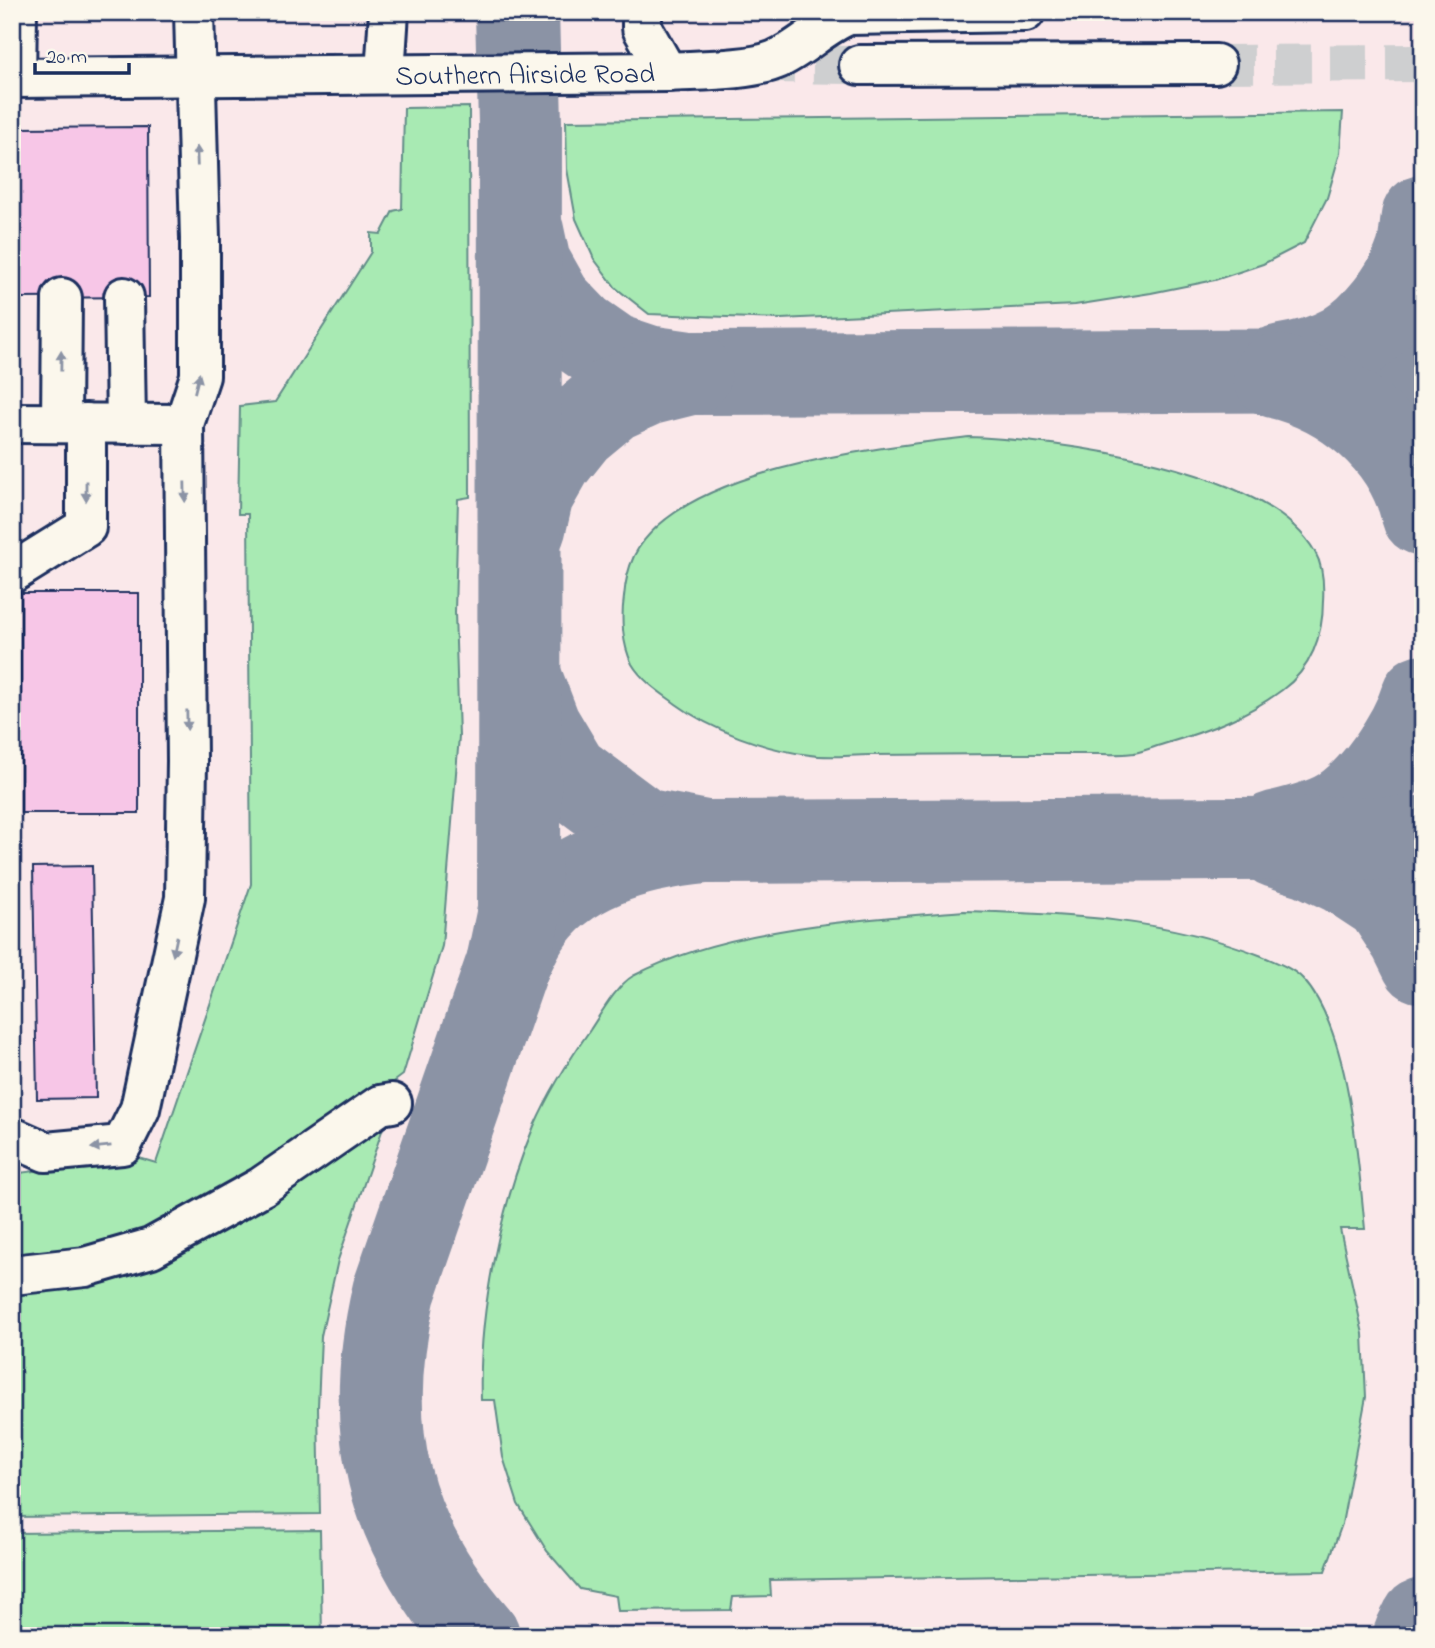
<svg xmlns="http://www.w3.org/2000/svg" width="1435" height="1648" viewBox="0 0 1435 1648" font-family="'Indie Flower',sans-serif">
<rect width="100%" height="100%" fill="#fbf7ec"/>
<filter id="ink" filterUnits="userSpaceOnUse"><feTurbulence type="fractalNoise" baseFrequency=".0143" numOctaves="2"/><feDisplacementMap in="SourceGraphic" scale="14" xChannelSelector="R" yChannelSelector="G"/><feConvolveMatrix kernelMatrix="1 2 1 2 8 2 1 2 1" color-interpolation-filters="sRGB"/></filter>
<g filter="url(#ink)">
<rect fill="#fae8ea" x="12" y="12" width="1411" height="1624"/>
<g fill="#a8eab3" stroke="#628c88" stroke-width="2">
<path d="M469,107L470,497L458,499L455,612L459,736L442,946L403,1075L292,1158L121,1246L12,1266V1174L136,1157L156,1163L251,884L248,514H238L240,406L275,402L371,252V233L381,234L393,211L402,209L404,108Z"/>
<path d="M1343,112L1340,153L1327,198L1304,243L1263,264L1215,280L1151,293L1075,305L781,319L649,314L616,288L594,259L576,219L567,169L566,121Z"/>
<path d="M969,437C1057,440 1268,467 1315,552C1323,566 1324,585 1323,601C1323,636 1311,669 1282,690C1247,716 1208,731 1167,743C1156,746 1145,751 1134,753C1121,755 1105,754 1091,754C1063,754 1035,754 1006,754C961,754 915,755 870,755C850,755 829,758 810,755C766,750 711,730 676,704C661,693 642,681 632,664C622,644 621,618 624,597C625,584 628,569 634,556C679,468 881,447 969,437Z"/>
<path d="M964,911C1064,914 1167,918 1262,956C1275,962 1293,968 1303,979C1350,1030 1358,1161 1365,1229H1340L1363,1334L1366,1397L1342,1524L1325,1571L770,1580L771,1596L733,1597L731,1610L618,1611L616,1596L580,1589L547,1551L518,1504L503,1457L495,1400H481C478,1314 500,1206 534,1126C549,1092 569,1060 590,1030C600,1015 617,985 633,976C727,927 859,920 964,911Z"/>
<path d="M385,1122L338,1260L321,1336L318,1407L320,1514L12,1517V1286L55,1281Z"/>
<path d="M320,1530L322,1636H12V1533Z"/>
</g>
<g fill="none" stroke-linecap="round" stroke-linejoin="round">
<g stroke="#8b93a5" stroke-width="84">
<path d="M522,231L529,264L551,303L579,332L612,355L648,367L690,373L1423,370"/>
<path d="M1282,366C1302,363 1326,356 1344,346C1374,328 1406,288 1417,254C1421,243 1421,229 1423,217"/>
<path d="M1275,376C1344,392 1406,443 1423,514"/>
<path d="M524,528L532,494L552,459L576,429L611,400L646,384L690,373"/>
<path d="M522,683L539,727L567,774L642,830L705,842"/>
<path d="M1275,833C1296,828 1322,822 1341,810C1374,788 1411,734 1423,696"/>
<path d="M1277,846L1310,856L1345,873L1386,900L1411,938L1423,962"/>
<path d="M508,963C514,952 519,940 526,929C564,867 638,849 705,842L1423,838"/>
<path d="M478,1636C386,1530 362,1428 394,1292L508,963L519,911L520,123L517,12"/>
<path d="M1415,1636L1423,1620"/>
</g>
</g>
<g fill="#f7c6e7" stroke="#1b2f5e" stroke-width="2">
<path d="M148,127L149,297L19,298L17,128Z"/>
<rect x="21" y="593" width="118" height="220"/>
<path d="M92,866L96,1098L37,1099L33,867Z"/>
</g>
<g fill="none" stroke-linecap="round" stroke-linejoin="round">
<g stroke="#cecfd0" stroke-width="38" stroke-dasharray="38 19" stroke-linecap="butt">
<path d="M756,64L859,65"/>
<path d="M1216,64L1423,63"/>
</g>
<defs>
<g id="minor">
<path d="M642,12V28L667,72"/>
<path d="M859,65L1216,64"/>
<path d="M385,74L389,12"/>
<path id="s1" d="M12,78L667,72C697,70 748,71 775,60C802,49 822,25 849,15L1025,12"/>
<path d="M16,78L17,12"/>
<path d="M124,297L126,424"/>
<path d="M12,423L184,424L200,376V239L194,12"/>
<path d="M61,423L62,298"/>
<path d="M12,573L86,527V423"/>
<path d="M12,1137L46,1152L122,1145L140,1109L185,898L187,761L184,424"/>
<path d="M12,1275L85,1267L151,1248L261,1187L380,1105L392,1103"/>
</g>
</defs>
<use href="#minor" stroke="#1b2f5e" stroke-width="44"/>
<use href="#minor" stroke="#fbf7ec" stroke-width="38"/>
</g>
<defs><path id="oneway-solid" d="M-6-.8H1V-3.2L6.5 0L1 3.2V.8H-6Z" transform="scale(1.75)"/></defs>
<g fill="#8b93a5">
<use href="#oneway-solid" transform="translate(197 156) rotate(-92)"/>
<use href="#oneway-solid" transform="translate(61 361) rotate(-89)"/>
<use href="#oneway-solid" transform="translate(197 383) rotate(-76)"/>
<use href="#oneway-solid" transform="translate(86 491) rotate(90)"/>
<use href="#oneway-solid" transform="translate(185 492) rotate(89)"/>
<use href="#oneway-solid" transform="translate(187 720) rotate(89)"/>
<use href="#oneway-solid" transform="translate(175 946) rotate(102)"/>
<use href="#oneway-solid" transform="translate(101 1147) rotate(174)"/>
</g>
</g>
<g text-anchor="middle" stroke-width="6" stroke-linejoin="round" paint-order="stroke">
<g font-size="28" fill="#1b2f5e" stroke="#fbf7ec">
<text dy="10" stroke="none"><textPath href="#s1" startOffset="513">Southern Airside Road</textPath></text>
</g>
</g>
<rect width="1435" height="1648" fill="none" stroke="#fbf7ec" stroke-width="42"/>
<rect x="21" y="21" width="1393" height="1606" fill="none" stroke="#1b2f5e" stroke-width="2.5" filter="url(#ink)"/>
<path d="M35 63v10h94v-10" fill="none" stroke="#1b2f5e" stroke-width="3.5"/>
<text x="46" y="63" font-size="21" fill="#1b2f5e" stroke="#fbf7ec" stroke-width="5" paint-order="stroke">20 m</text>
</svg>
